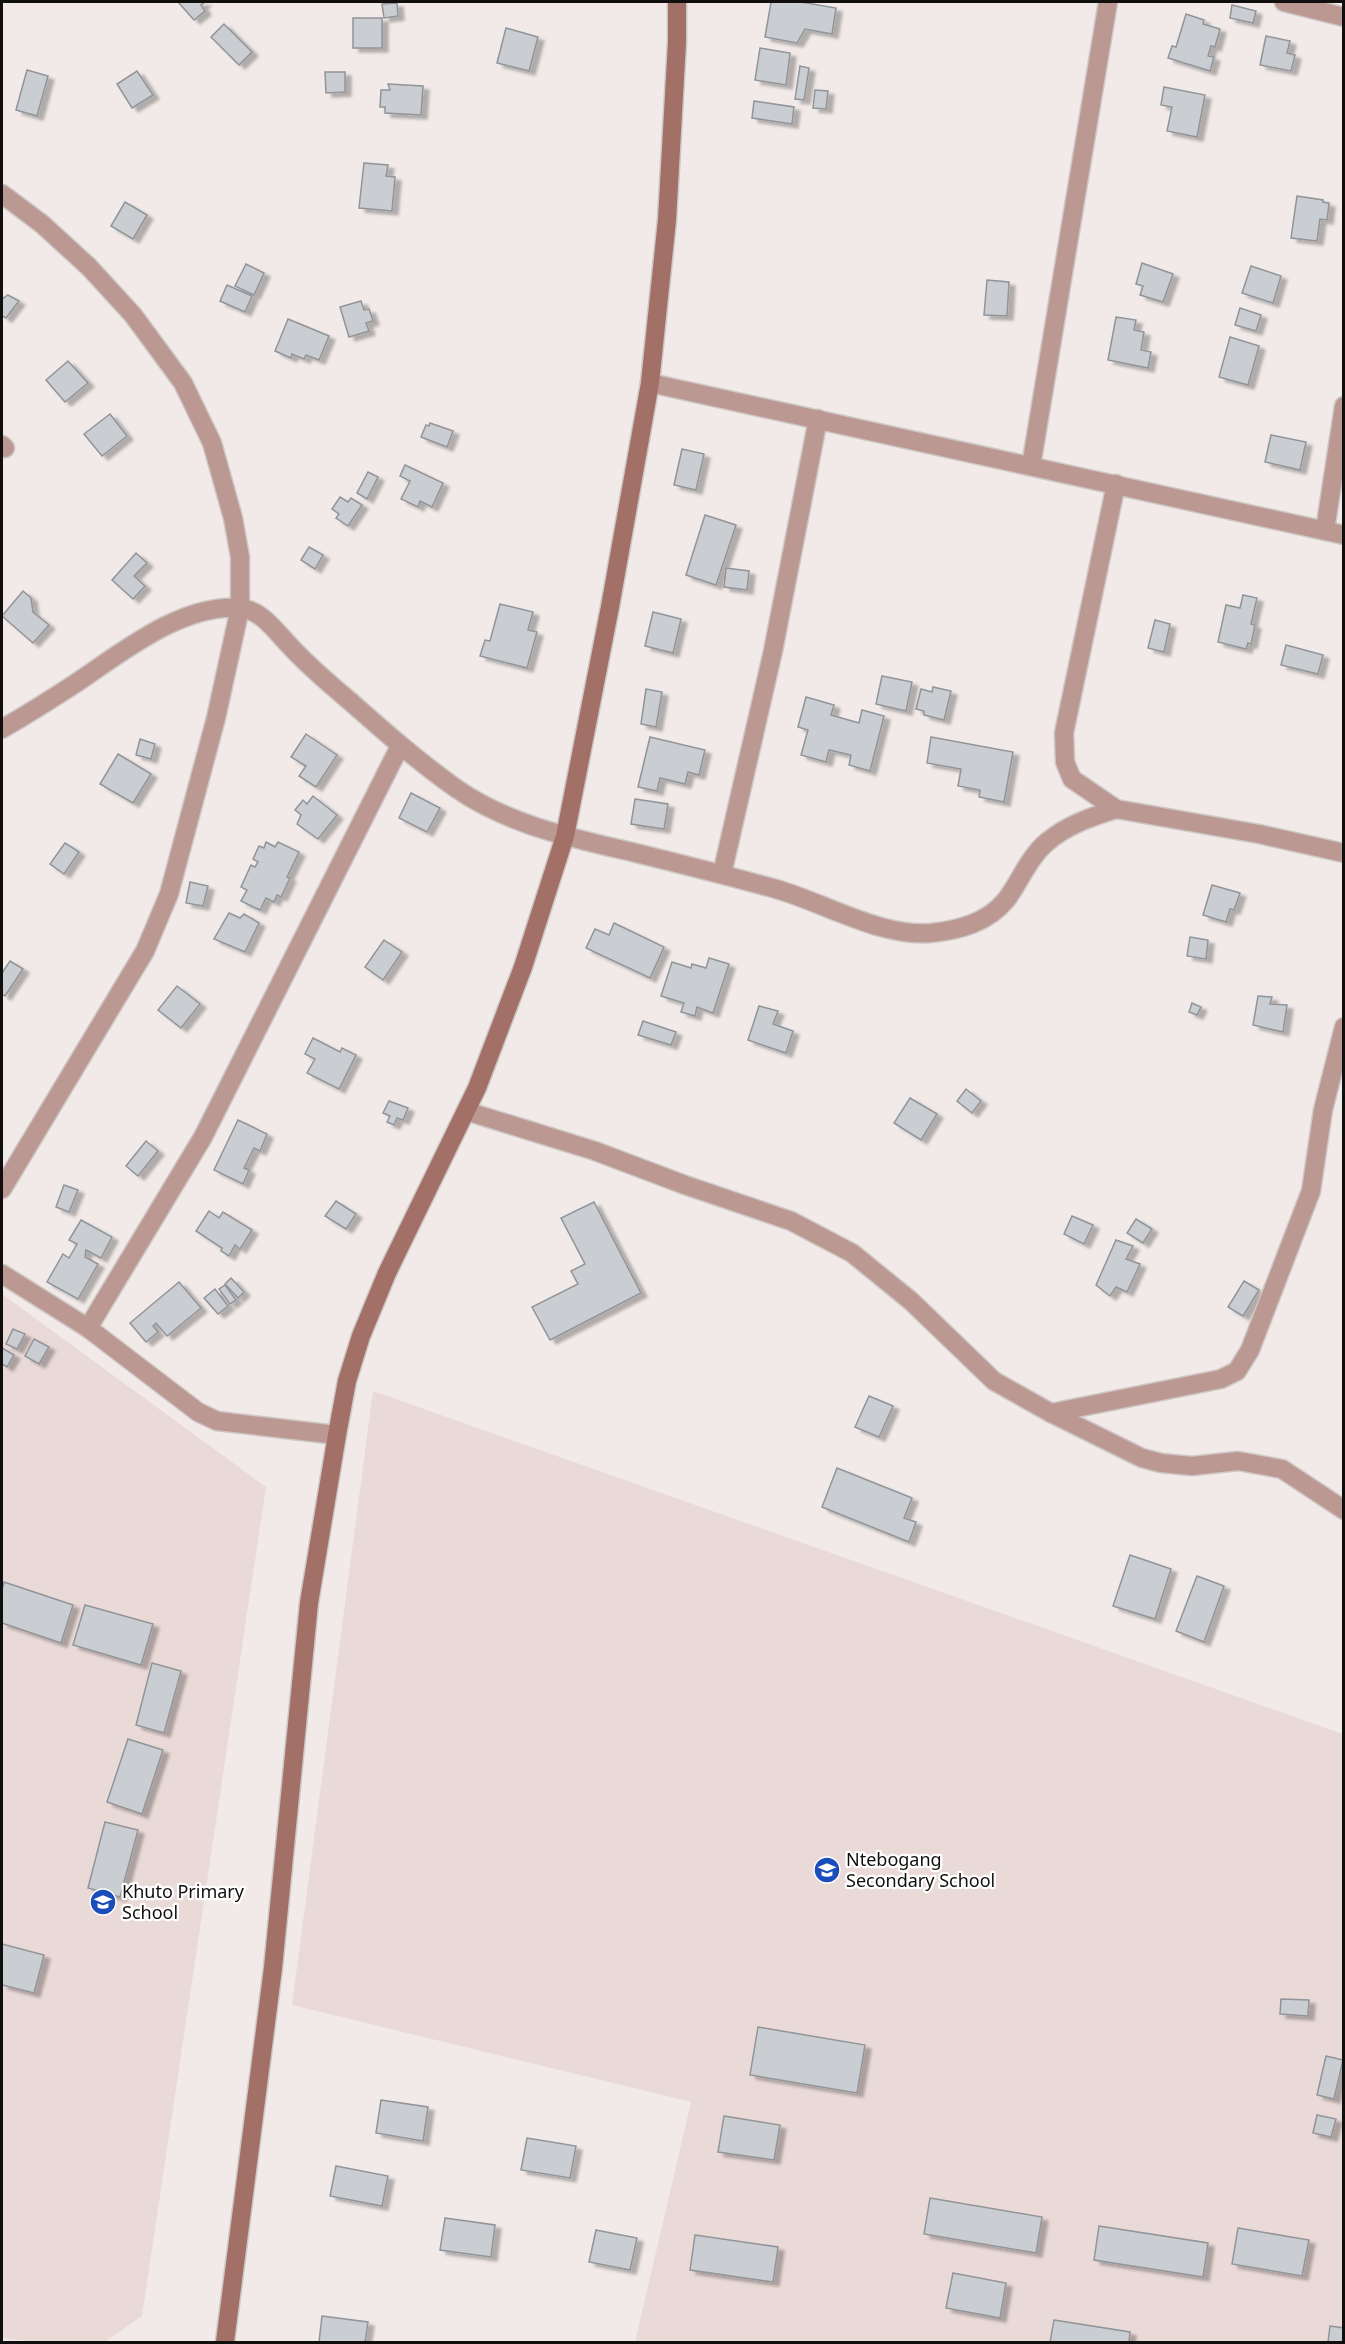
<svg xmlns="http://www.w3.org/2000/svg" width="1345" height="2344" viewBox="0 0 1345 2344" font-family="'Noto Sans',sans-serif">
<defs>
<filter id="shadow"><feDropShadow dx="6" dy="4" stdDeviation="1.5" flood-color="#0004"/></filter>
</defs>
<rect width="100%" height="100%" fill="#f1eae8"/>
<g fill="#eadad7">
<path d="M2,1294L266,1487L142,2316L105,2342H34L2,2338Z"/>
<path d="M373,1391L1343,1734V2342H635L691,2102L292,2005Z"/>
</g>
<g fill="#cacdd2" stroke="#919499" stroke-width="1.5" filter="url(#shadow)">
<path d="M178,2H205L201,5L205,11L194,20Z"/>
<path d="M771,2H801L836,8L832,34L805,29L797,43L765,37Z"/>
<path d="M397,3L398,16L384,18L382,4Z"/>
<path d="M1232,5L1256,11L1253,23L1230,18Z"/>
<path d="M1186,14L1204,20L1203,24L1220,29L1215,47L1211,46L1208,56L1214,57L1210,71L1168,58L1172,46L1176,47Z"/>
<rect x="353" y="18" width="29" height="30"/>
<path d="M224,24L252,52L239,65L211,37Z"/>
<path d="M506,28L538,37L529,71L497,63Z"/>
<path d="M1266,36L1290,41L1287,53L1295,55L1291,71L1260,65Z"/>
<path d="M760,48L790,53L786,85L755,80Z"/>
<path d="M800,66L809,68L804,100L795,99Z"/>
<path d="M27,70L48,76L37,116L16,110Z"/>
<path d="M137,71L153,95L132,108L117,84Z"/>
<path d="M325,72H345V92L326,93Z"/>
<path d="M388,84L423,86L421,115L385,113V107H380L381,90H390Z"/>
<path d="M1164,87L1205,95L1197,137L1167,131L1172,107L1161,105Z"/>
<path d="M815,90L828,91L826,109L813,108Z"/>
<path d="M754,101L794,107L792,124L752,118Z"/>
<path d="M364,163L388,165L386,176L395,177L392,211L359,208Z"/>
<path d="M1297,196L1323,200V202L1329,203L1327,220L1320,219L1317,241L1291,238Z"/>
<path d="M125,202L147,215L133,239L111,226Z"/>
<path d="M1142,263L1173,274L1163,302L1140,295L1143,286L1136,284Z"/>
<path d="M246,264L264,273L254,295L235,286Z"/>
<path d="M1251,266L1281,276L1273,303L1242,293Z"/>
<path d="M987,280L1009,282L1007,316L984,315Z"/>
<path d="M227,285L252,296L245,312L220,301Z"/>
<path d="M8,295L19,301L6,318L2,316V299Z"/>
<path d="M361,301L364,310L369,309L373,321L366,323L369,331L349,337L340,307Z"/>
<path d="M1240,308L1261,315L1256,331L1235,325Z"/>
<path d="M1116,317L1136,320L1134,330L1144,332L1141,350L1151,352L1148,368L1108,360Z"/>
<path d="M288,319L329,336L319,360L306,355L304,359L292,354L291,358L275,351Z"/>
<path d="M1230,337L1259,346L1248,385L1219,377Z"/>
<path d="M68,361L88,383L65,402L46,380Z"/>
<path d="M110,414L127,436L102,456L84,434Z"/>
<path d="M430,423L453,431L447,447L421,437L426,425L429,426Z"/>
<path d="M1271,435L1306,442L1300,470L1265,462Z"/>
<path d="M682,449L704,454L696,490L674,485Z"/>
<path d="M405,465L443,483L432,507L420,501L418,507L401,499L410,481L400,476Z"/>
<path d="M368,472L378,477L367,499L357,493Z"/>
<path d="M340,497L348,502L351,498L362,505L348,526L336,518L339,514L332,509Z"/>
<path d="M705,515L736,525L716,585L686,575Z"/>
<path d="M309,547L323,555L315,569L301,560Z"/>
<path d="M136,553L147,563L134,576L145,586L133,599L112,580Z"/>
<path d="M726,568L749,571L747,590L724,587Z"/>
<path d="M23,591L31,598L33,612L49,625L33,643L2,616Z"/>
<path d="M1243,595L1257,598L1251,624L1255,625L1251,644L1248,643L1246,649L1218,642L1226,605L1240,608Z"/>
<path d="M500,604L533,612L528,630L537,632L527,668L480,656L485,640L490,641Z"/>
<path d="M653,612L681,619L673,653L645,646Z"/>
<path d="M1155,620L1170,624L1164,652L1148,648Z"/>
<path d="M1286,645L1323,655L1318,674L1281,665Z"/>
<path d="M882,676L912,682L906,711L876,704Z"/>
<path d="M933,687L951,691L944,720L924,715V711L916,709L921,689L932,692Z"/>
<path d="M646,689L662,692L656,727L641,724Z"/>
<path d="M806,697L834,705L831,715L859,723L862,710L884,716L870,771L849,765L851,755L829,750L826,762L801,755L808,730L798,727Z"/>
<path d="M306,734L337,755L316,787L299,776L306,766L291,757Z"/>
<path d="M650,737L705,750L699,775L688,772L685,784L660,778L657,791L638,787Z"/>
<path d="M931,737L1013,752L1004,802L979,797L980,790L958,786L961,769L927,763Z"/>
<path d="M140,739L155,744L151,759L136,755Z"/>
<path d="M118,754L151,774L133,803L100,784Z"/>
<path d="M411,793L440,808L427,832L399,818Z"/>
<path d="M313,796L337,815L318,839L297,824L301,815L295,810L303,800L307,804Z"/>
<path d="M635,799L668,804L664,829L631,824Z"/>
<path d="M266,842L275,847L278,842L299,852L287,877L290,878L281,897L277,895L274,902L266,898L260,910L241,901L247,890L241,887L251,865L255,867L258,862L253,859L259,846L264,848Z"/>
<path d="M65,843L79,852L64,874L50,864Z"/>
<path d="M190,882L208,886L203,906L186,903Z"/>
<path d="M1212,885L1240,893L1234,910L1230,909L1226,922L1203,915Z"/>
<path d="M229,913L240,918L244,914L259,923L245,952L214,939Z"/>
<path d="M614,923L664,947L650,978L586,948L595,929L609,935Z"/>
<path d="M1190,937L1208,940L1206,959L1187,956Z"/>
<path d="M384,940L402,952L383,980L365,967Z"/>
<path d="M709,958L729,964L713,1013L697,1007L695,1016L681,1012L684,1003L661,996L672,962L691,968L692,964L706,968Z"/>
<path d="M10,961L23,969L5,996L2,994V973Z"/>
<path d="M177,986L200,1004L181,1028L158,1010Z"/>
<path d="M1258,996L1272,997L1270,1004L1287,1005L1283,1032L1253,1025Z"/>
<path d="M1192,1003L1201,1007L1197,1015L1189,1012Z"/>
<path d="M759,1006L778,1011L773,1024L793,1031L786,1053L748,1040Z"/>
<path d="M643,1021L676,1032L671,1045L638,1035Z"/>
<path d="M313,1038L340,1052L342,1048L356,1055L339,1089L307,1073L315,1059L305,1054Z"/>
<path d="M966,1089L981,1101L972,1113L957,1101Z"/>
<path d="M910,1098L937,1114L921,1140L894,1123Z"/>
<path d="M389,1101L408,1108L403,1120L397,1118L394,1125L387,1122L390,1116L383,1113Z"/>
<path d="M238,1120L267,1134L260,1151L254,1148L244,1168L249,1170L243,1184L214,1170Z"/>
<path d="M146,1141L158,1151L138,1176L126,1166Z"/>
<path d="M64,1185L78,1190L69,1212L56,1207Z"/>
<path d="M336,1201L356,1214L346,1229L325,1216Z"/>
<path d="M594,1202L641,1293L550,1340L532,1307L578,1284L571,1271L585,1264L561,1218Z"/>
<path d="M209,1211L219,1218L223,1212L252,1230L240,1249L235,1245L229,1256L221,1251L222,1248L196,1231Z"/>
<path d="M1072,1216L1093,1225L1084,1244L1064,1234Z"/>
<path d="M1136,1219L1152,1229L1143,1243L1127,1233Z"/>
<path d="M81,1220L112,1237L101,1258L86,1250L85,1257L98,1264L78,1299L47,1282L63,1254L69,1258L77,1244L69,1240Z"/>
<path d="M1116,1240L1133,1246L1126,1259L1140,1264L1127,1292L1116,1287L1110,1296L1096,1285Z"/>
<path d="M231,1278L244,1292L238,1298L225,1284Z"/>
<path d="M1244,1281L1259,1290L1243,1316L1228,1307Z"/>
<path d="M179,1282L201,1308L167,1336L156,1323L153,1326L158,1332L146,1342L130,1323Z"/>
<path d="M225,1285L236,1300L230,1304L219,1289Z"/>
<path d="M215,1289L228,1306L218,1314L204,1298Z"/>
<path d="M13,1329L25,1334L17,1349L6,1344Z"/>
<path d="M34,1339L49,1347L39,1364L25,1356Z"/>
<path d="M2,1348L14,1355L7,1367L2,1364Z"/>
<path d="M869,1396L893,1406L879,1437L855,1427Z"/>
<path d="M837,1468L912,1498L904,1518L916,1522L909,1542L822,1507Z"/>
<path d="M1130,1555L1171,1569L1155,1619L1113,1606Z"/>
<path d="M1197,1576L1224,1586L1204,1642L1176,1631Z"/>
<path d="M4,1582L73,1605L61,1643L2,1623V1590Z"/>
<path d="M85,1605L153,1624L141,1665L73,1645Z"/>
<path d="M152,1663L181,1671L164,1733L136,1725Z"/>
<path d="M128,1739L163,1750L142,1814L107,1802Z"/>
<path d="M105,1822L138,1830L120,1897L88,1888Z"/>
<path d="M2,1944L44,1955L34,1993L2,1985Z"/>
<path d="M1281,1999L1309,2000L1308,2016L1280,2014Z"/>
<path d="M758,2027L865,2045L857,2093L750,2075Z"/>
<path d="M1326,2056L1343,2060L1334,2099L1317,2095Z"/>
<path d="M381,2100L428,2107L423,2141L376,2133Z"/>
<path d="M1317,2115L1336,2119L1331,2137L1313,2133Z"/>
<path d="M724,2116L780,2125L774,2160L718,2152Z"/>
<path d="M527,2138L576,2146L570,2178L521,2170Z"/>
<path d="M336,2166L388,2176L382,2206L330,2196Z"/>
<path d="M930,2198L1042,2217L1036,2253L924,2234Z"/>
<path d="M445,2218L495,2225L491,2257L440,2250Z"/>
<path d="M1099,2226L1208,2243L1203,2277L1094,2260Z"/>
<path d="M1238,2228L1309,2240L1302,2276L1232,2264Z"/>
<path d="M596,2230L637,2238L630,2270L589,2262Z"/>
<path d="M695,2235L778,2247L773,2282L690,2270Z"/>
<path d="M953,2273L1006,2283L1000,2318L946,2308Z"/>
<path d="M322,2316L368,2322L365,2342H319Z"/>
<path d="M1054,2320L1130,2332L1129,2342H1050Z"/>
<path d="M1330,2326L1344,2328V2342H1328Z"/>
</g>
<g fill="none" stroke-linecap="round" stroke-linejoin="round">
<defs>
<g id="street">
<path d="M1284,2L1344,17"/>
<path d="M2,194L42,224L89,267L133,315L183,383L212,443L233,518L240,557V608L216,718L169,894L145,951L2,1189"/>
<path d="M650,383L1344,535"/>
<path d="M2,445L5,448"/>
<path d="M1031,466L1108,2"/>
<path d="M1116,484L1064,733L1065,762L1072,779L1116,809L1259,834L1344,853"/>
<path d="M1325,530L1344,406"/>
<path d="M2,729C26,715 50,700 73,685C120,654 181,603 240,608C262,610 276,632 290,646C309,667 331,685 352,703C386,733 420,763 457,789C509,825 572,838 632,852C681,864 729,876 776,889C825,903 880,937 931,933C959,930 987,923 1006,900C1020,882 1028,858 1047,842C1067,825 1091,817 1116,809"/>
<path d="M722,874L773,651L818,419"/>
<path d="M466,1111L595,1151L685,1185L791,1221L852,1253L911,1301L994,1381L1051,1413L1142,1458L1161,1463L1192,1466L1238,1461L1282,1469L1344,1510"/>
<path d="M2,1274L88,1328L198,1412L217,1421L337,1435"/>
<path d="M88,1328L203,1137L400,746"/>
<path d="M1051,1413L1221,1379L1237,1371L1250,1350L1311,1191L1323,1110L1344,1027"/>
</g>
<path id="secondary" d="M225,2342L273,1968L309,1603L337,1435L347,1381L361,1336L387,1273L477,1088L523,967L565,836L610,607L650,383L667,220L677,42V2"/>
</defs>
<use href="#street" stroke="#cdc7c5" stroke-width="21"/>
<use href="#secondary" stroke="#cdc7c5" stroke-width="21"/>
<use href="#street" stroke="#bc9892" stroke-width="18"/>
<use href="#secondary" stroke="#a27067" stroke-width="18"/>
</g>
<defs>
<symbol id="school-disc" viewBox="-11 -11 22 22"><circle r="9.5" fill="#1a4db9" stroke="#fff"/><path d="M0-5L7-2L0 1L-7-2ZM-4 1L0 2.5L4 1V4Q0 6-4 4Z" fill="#fff"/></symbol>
</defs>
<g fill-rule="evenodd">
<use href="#school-disc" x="812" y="1855" width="30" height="30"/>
<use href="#school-disc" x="88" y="1887" width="30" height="30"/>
</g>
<g text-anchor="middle" stroke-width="4.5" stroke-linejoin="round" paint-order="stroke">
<g font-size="18" fill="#110f0e" stroke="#fff" text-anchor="start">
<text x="846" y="1866">Ntebogang<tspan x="846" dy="21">Secondary School</tspan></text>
<text x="122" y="1898">Khuto Primary<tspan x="122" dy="21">School</tspan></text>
</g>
</g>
<rect width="1345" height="2344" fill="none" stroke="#110f0e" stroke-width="6"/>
</svg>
